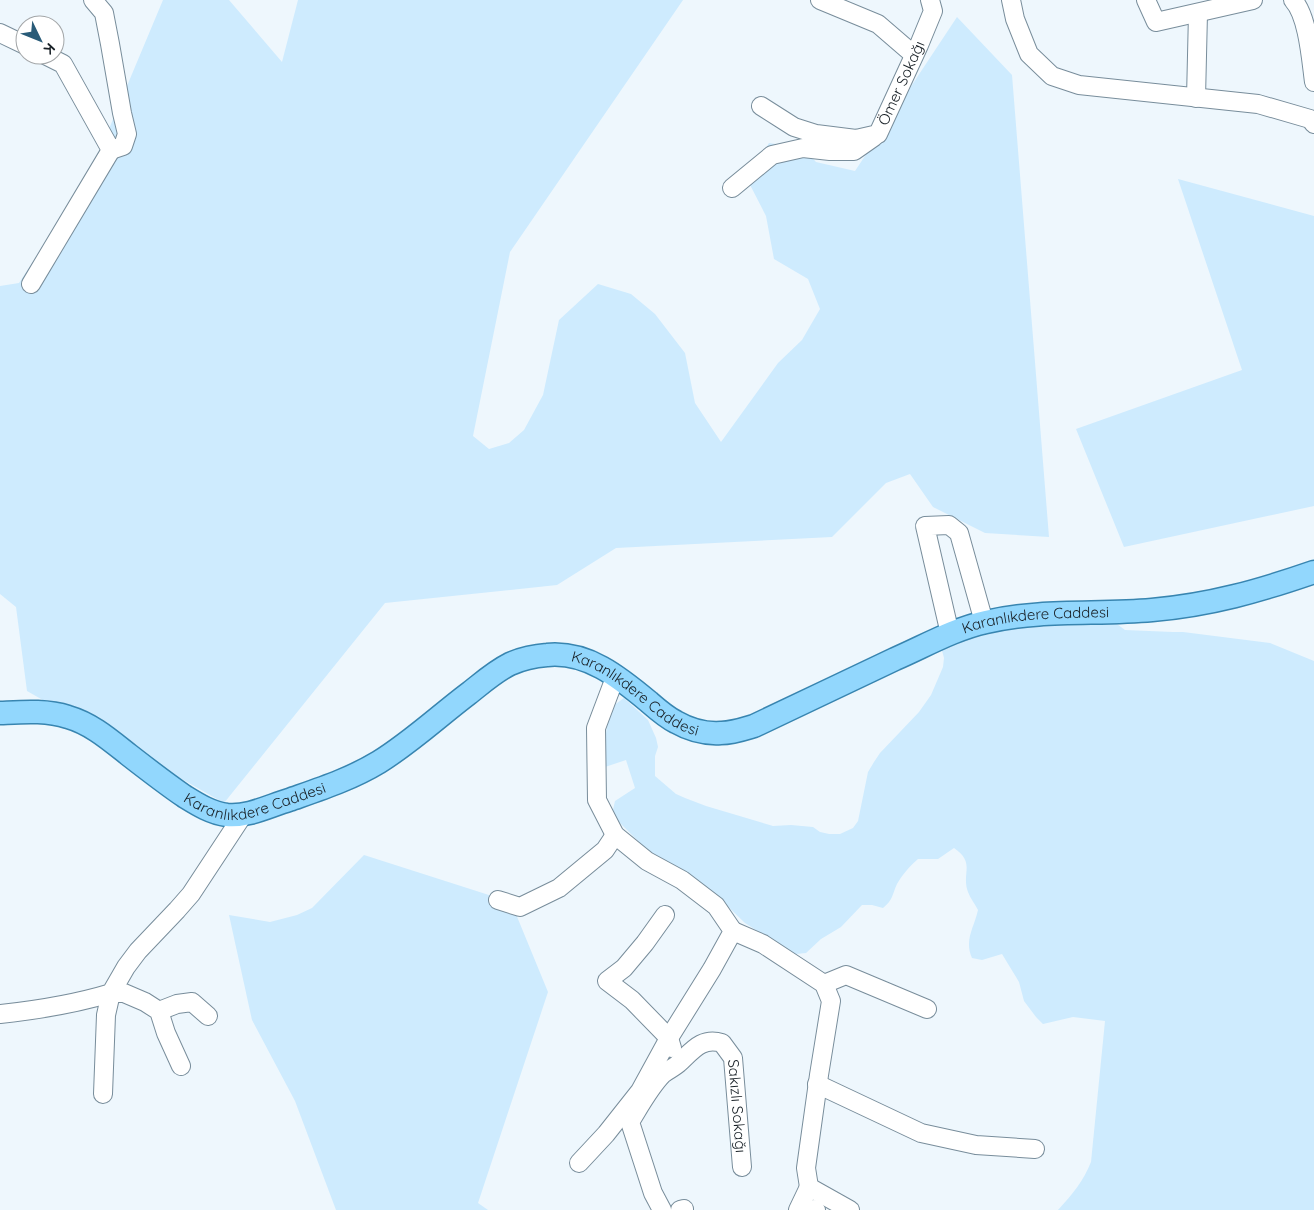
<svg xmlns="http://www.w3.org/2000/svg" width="1314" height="1210" viewBox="0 0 1314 1210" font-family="Quicksand,sans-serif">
<rect width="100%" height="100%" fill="#eef7fd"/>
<g fill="#ceebfe">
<path d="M163,0H229L282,62L298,0H683L510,252L473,436L489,449L509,443L524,430L543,395L559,320L598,284L631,294L655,314L685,353L695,403L721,442L778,363L802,340L820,309L808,279L774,259L766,216L747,179L769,143L803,148L816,162L855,171L957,17L1012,75L1049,537L985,533L933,507L910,474L886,483L832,537L616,548L557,585L385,603L224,803L27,691L16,607L0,594V286L19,283L88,179Z"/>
<path d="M1178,179L1314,216V506L1124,547L1076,429L1242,370Z"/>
<path d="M1117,624L1125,630L1173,632H1183L1270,643L1314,661V1210H1058C1072,1195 1084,1180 1091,1162L1105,1021L1073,1017L1043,1024L1036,1017L1024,1001L1019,982L1002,954L982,960L972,958C964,940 974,928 978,910C975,904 970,898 968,892C961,873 976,863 954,848L938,859H918C910,866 902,875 897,884C892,895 893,900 883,908L872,905H862L841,927L821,939L806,953L796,954L787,950L745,923L716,895L650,853L616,819L613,810L615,801L635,788L626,760L605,767L603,752L610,708L624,698L648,720L656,738L658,747L655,756V776L676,794L685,798L706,806L773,826L791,825L813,827L820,832L829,834H840L853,828L858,821L868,772L874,762L880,753L919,712L931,695L943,667L944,658L941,647L1019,626Z"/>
<path d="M364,855L511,902L548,992L478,1203L488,1210H336L295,1101L252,1020L229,915L270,922L297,915L312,908Z"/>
</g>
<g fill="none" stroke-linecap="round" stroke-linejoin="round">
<defs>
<g id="minor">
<path d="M93,0L104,13L110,44L122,113L127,134L123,146L111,150"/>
<path d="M820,0L878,24L914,55"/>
<path d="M1011,0L1015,19L1029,54L1052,76L1079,85L1258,104L1310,119L1314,124"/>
<path d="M1146,0L1156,22L1253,0"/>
<path d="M1293,0C1308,16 1311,60 1314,82"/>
<path d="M0,33L25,45"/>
<path d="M1196,98L1198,13"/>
<path id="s1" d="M761,106L794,127L816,134L856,139L878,134L919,45L933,11L930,0"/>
<path d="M732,188L772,155L803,148L830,151H854L874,137"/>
<path d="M31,284L111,150L63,64L45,55"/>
<path d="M950,634L925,526L949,525L959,533L984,622"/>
<path d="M498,900L520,907L559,888L605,850L615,835"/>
<path d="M665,915L645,943L624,968L607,981L632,1000L669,1038L672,1048"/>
<path d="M733,931L763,944L824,984L831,1001L819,1075L806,1168L809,1187"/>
<path d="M824,984L846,975L927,1009"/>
<path d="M159,1011L177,1004L192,1002L208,1016"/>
<path d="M0,1014C37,1010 75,1004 111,993L126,967L138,951L177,910L191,894L243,815"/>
<path d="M817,1084L921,1133L976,1145L1035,1149"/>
<path d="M103,1094L106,1015L111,993H124L145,1002L159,1011L166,1033L181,1066"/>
<path d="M579,1163L606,1134L640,1091L669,1038L712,969L733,931L716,906L682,880L647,861L615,835L597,800L596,728L616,675"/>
<path d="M814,1209L816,1210"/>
<path id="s2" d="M662,1210L653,1193L630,1122C640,1106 650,1087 663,1074C668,1070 675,1067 679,1063C693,1050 702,1037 722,1043L733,1058L742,1167"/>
<path d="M680,1210L684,1209"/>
<path d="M798,1210L809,1187L850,1210"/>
</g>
<g id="major">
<path id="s3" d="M0,713C23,712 46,710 68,717C92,724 110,740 129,755C147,769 165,783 184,796C197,804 211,813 227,815C248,817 269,806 289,800C320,789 351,779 379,762C410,743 439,716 468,694C481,684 494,672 510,664C521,659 534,656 547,655C587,651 619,677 649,702C657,709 666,717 676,722C690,730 706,734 721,733C733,733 744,729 754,726C801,704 848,681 895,659C925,646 954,629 986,622C1041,609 1097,615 1152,610C1210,605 1259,591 1314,572"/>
</g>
</defs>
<use href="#minor" stroke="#788d9b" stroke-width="20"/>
<use href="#major" stroke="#3885b0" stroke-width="25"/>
<use href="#minor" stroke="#fff" stroke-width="18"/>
<use href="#major" stroke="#92d7fd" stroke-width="22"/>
</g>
<g text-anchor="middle" stroke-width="4" stroke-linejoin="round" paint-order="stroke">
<g font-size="15" fill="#182026" stroke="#fff">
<text dy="5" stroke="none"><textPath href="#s1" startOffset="181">Ömer Sokağı</textPath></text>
<text dy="5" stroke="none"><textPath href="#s3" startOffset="1155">Karanlıkdere Caddesi</textPath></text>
<text dy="5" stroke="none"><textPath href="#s3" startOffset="720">Karanlıkdere Caddesi</textPath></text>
<text dy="5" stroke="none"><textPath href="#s3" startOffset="285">Karanlıkdere Caddesi</textPath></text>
<text dy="5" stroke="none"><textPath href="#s2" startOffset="289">Sakızlı Sokağı</textPath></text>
</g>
</g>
<g transform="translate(40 40) rotate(133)"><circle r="24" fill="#ffffff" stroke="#a3a6a8"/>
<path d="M0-4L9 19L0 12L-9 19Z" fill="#295b78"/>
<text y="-8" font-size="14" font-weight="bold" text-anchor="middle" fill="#182026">K</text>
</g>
</svg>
